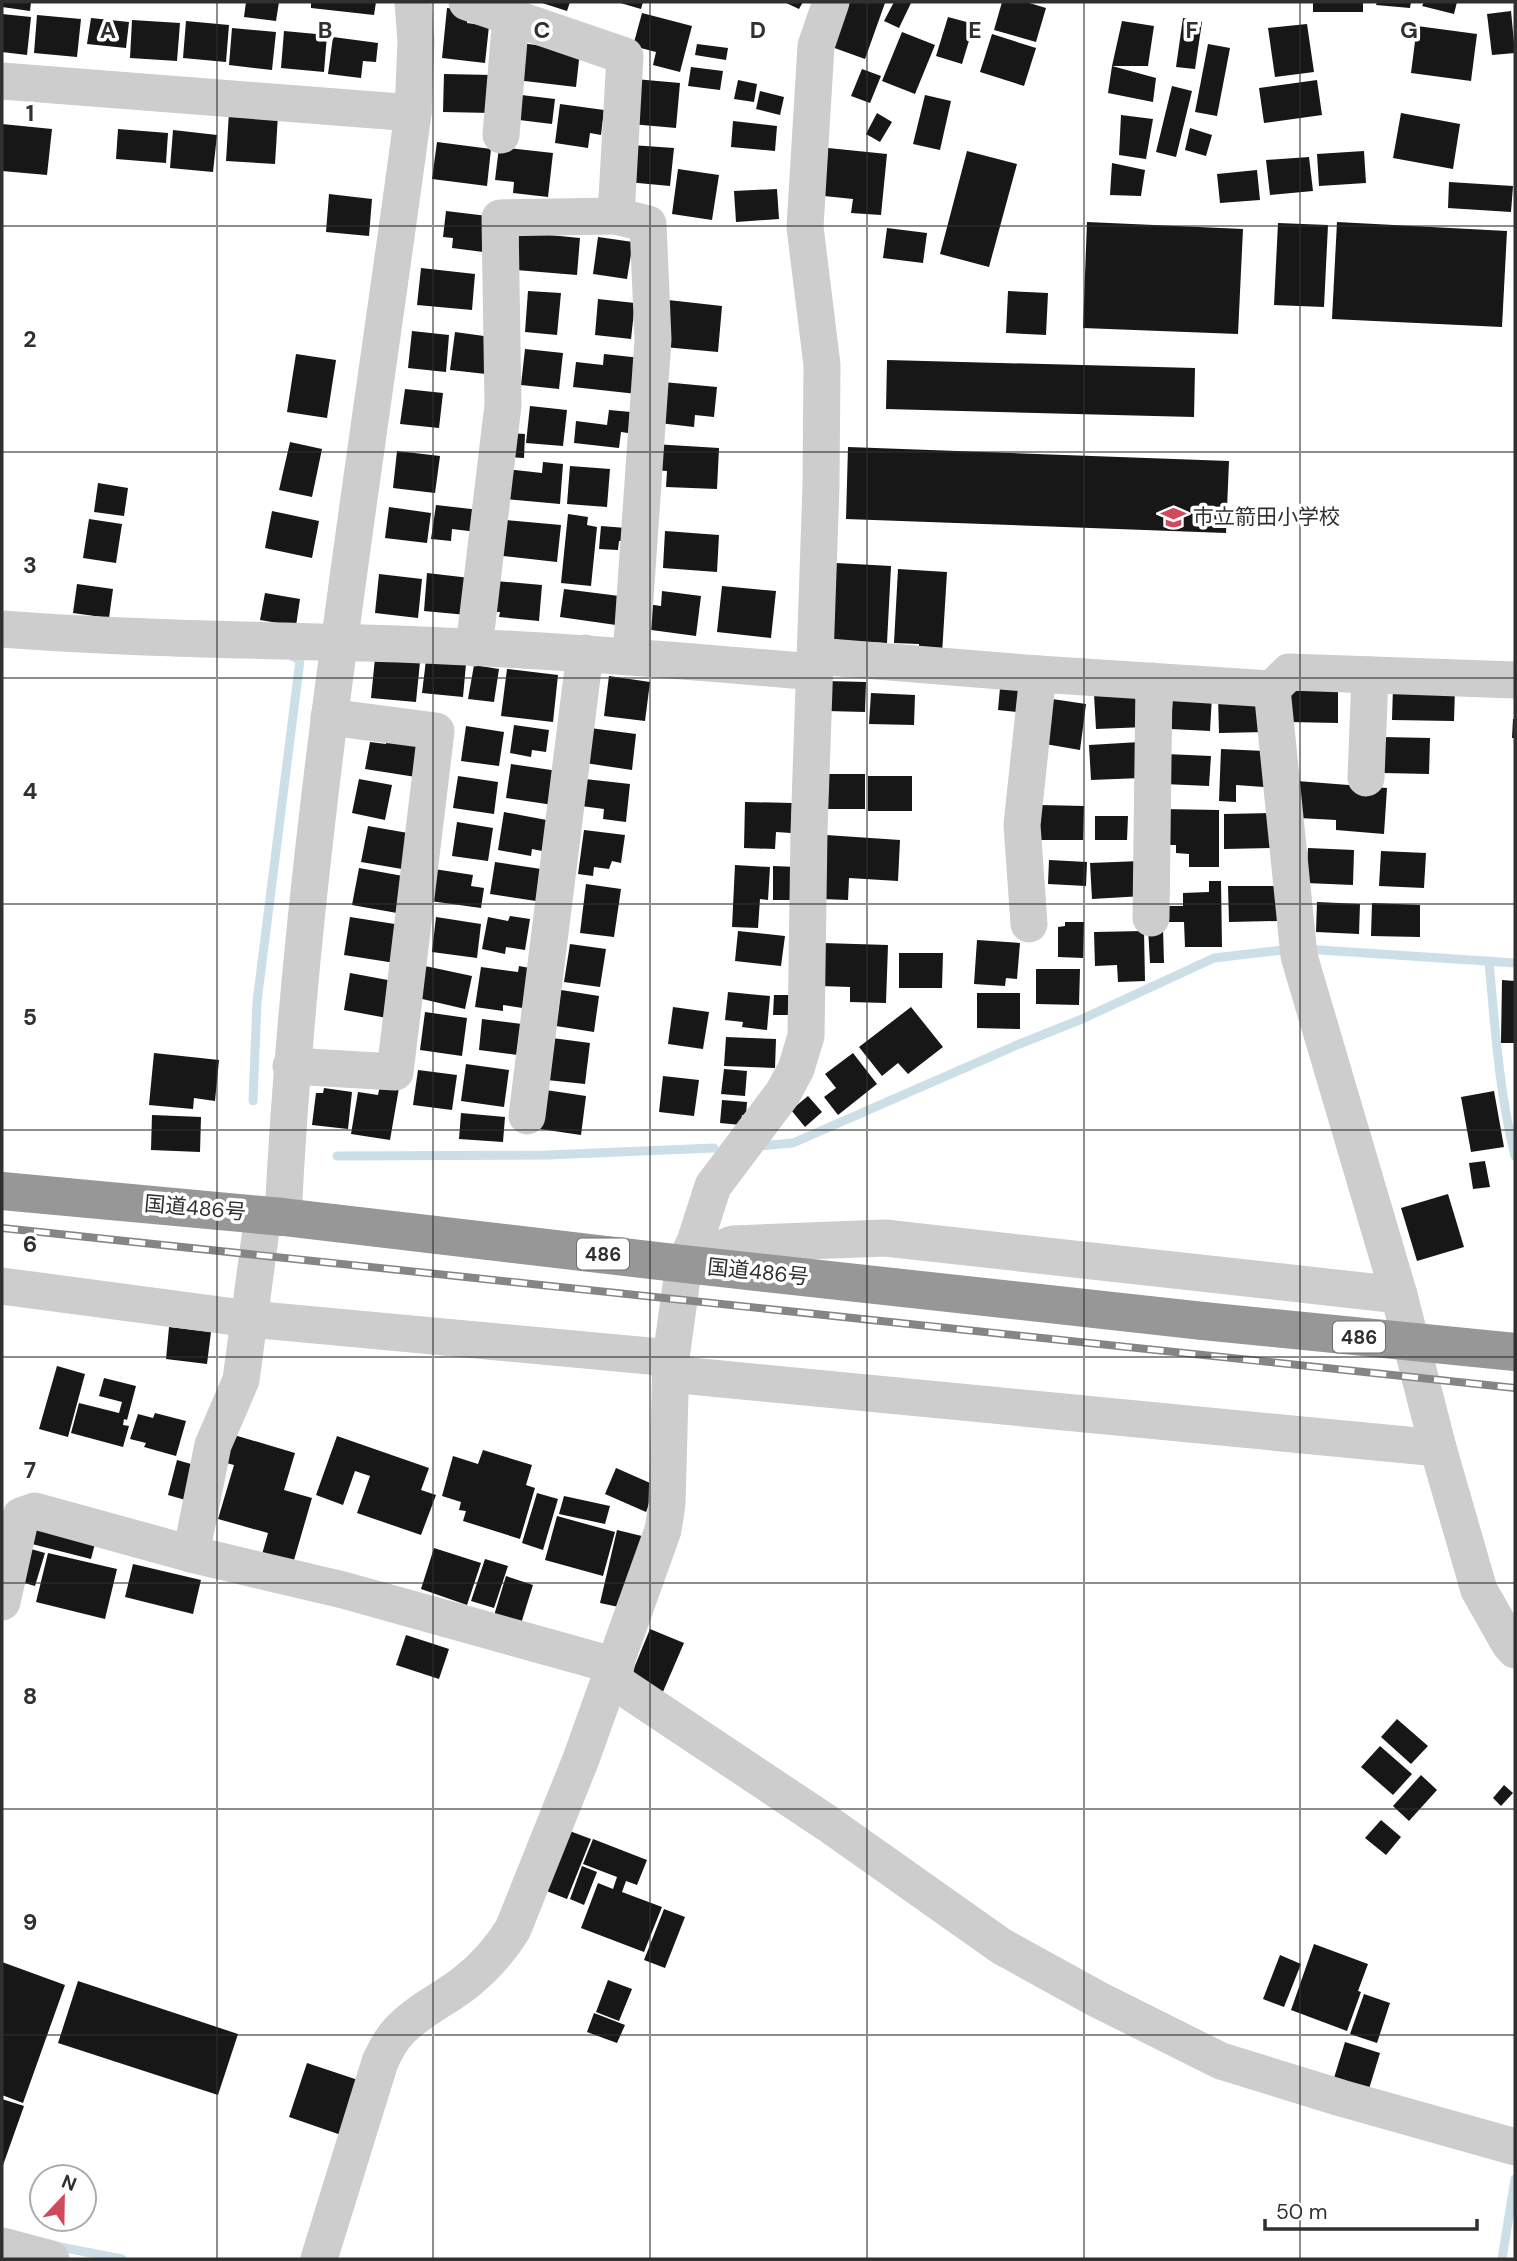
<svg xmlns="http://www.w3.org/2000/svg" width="1517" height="2261" viewBox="0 0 1517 2261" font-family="'DM Sans','Noto Sans JP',sans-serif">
<rect width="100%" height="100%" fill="#fff"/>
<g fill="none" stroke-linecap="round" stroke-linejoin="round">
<g stroke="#ccdee6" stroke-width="9">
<path d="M1305,949L1515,963"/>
<path d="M1489,962C1495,1027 1499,1092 1515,1156"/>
<path d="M253,1101L257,1002L300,660L291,656"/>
<path d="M759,1146L793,1143L1017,1045L1082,1019L1214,958L1291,949"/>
<path d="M337,1156L548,1155L714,1148"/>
<path d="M55,2246L122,2259"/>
<path d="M1502,2259L1515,2179"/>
</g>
</g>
<g fill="#171717">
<path d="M2,2H31L30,11L2,7Z"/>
<path d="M246,2H279L276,21L244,17Z"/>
<path d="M311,2H376L374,15L311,8Z"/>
<path d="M539,2H570L567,11Z"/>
<path d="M617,2H643L641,9Z"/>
<path d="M784,2H803L799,9Z"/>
<path d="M845,2L885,3L865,59L829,46Z"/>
<path d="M894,2L911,3L899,28L884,21Z"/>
<path d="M1002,2H1026L1046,8L1036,42L994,30Z"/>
<rect x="1313" y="2" width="50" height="10"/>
<path d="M1377,2H1411L1410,8L1376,5Z"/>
<path d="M1424,2H1457L1454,14L1422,6Z"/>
<path d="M447,8L468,10L467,23L489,26L485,63L442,58Z"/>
<path d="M1511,11L1515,53L1492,55L1487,14Z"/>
<path d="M642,13L692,26L680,72L653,65L656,52L633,46Z"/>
<path d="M2,14L31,17L27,55L2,52Z"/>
<path d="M37,15L81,19L77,57L34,53Z"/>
<path d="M948,17L974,24L962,64L936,56Z"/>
<path d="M91,18L129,22L126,48L87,44Z"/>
<path d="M1183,18L1202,22L1195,69L1176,67Z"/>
<path d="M132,20L180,23L177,61L130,58Z"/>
<path d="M186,21L229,25L226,62L183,58Z"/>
<path d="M1122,21L1154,26L1148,66H1112L1156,78L1153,102L1108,93L1112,66Z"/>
<path d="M1307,24L1314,72L1275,77L1268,28Z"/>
<path d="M1417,26L1477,34L1471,81L1411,73Z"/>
<path d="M232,28L276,32L272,70L229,65Z"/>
<path d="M284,31L327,35L324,72L281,68Z"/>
<path d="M902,32L935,45L915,94L882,81Z"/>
<path d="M992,34L1036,48L1024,86L980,72Z"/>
<path d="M333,37L378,43L376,62L363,61L361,78L328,74Z"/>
<path d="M521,43L580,51L576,87L516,80Z"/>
<path d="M697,44L728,48L726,60L695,55Z"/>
<path d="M1208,44L1230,48L1217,116L1195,112Z"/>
<path d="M691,67L723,71L720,90L688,86Z"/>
<path d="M862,69L881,76L870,103L851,96Z"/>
<path d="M444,74L493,75L492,113L443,112Z"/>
<path d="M635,79L680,83L676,128L631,124Z"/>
<path d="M738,80L757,84L754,102L734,99Z"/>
<path d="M1317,80L1322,115L1264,123L1259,88Z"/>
<path d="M1172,86L1192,91L1176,157L1156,152Z"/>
<path d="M760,91L784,97L780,115L756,109Z"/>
<path d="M513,94L555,99L552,124L511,119Z"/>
<path d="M925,95L951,101L940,150L913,144Z"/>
<path d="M560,104L604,110L601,135L590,133L588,148L555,143Z"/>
<path d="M229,112L278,115L275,164L226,161Z"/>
<path d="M877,113L892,122L880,142L866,134Z"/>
<path d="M1401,113L1460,124L1453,169L1393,158Z"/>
<path d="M1121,115L1153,119L1146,159L1119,155Z"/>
<path d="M733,121L777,126L775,151L731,147Z"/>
<path d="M2,124L52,129L47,175L2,171Z"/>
<path d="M1190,128L1212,135L1206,156L1185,150Z"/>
<path d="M118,129L168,133L166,163L116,159Z"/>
<path d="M173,130L217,135L213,172L170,168Z"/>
<path d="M437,142L491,149L487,186L432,179Z"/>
<path d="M631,145L674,148L670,186L627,182Z"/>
<path d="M499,147L553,153L548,197L513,193L514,182L495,180Z"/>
<path d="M828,148L887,154L881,215L851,213L853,199L824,196Z"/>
<path d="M967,151L1017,164L989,267L940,254Z"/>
<path d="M1364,151L1366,183L1319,186L1317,154Z"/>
<path d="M1309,157L1313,191L1270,195L1266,160Z"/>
<path d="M1112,163L1145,170L1141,196L1110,195Z"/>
<path d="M678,169L719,175L712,220L672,214Z"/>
<path d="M1257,170L1260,200L1220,203L1217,174Z"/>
<path d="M1449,182L1513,186L1511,212L1448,208Z"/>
<path d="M777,189L779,219L736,222L734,191Z"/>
<path d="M329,194L372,199L369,236L326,232Z"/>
<path d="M446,211L496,217L491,253L452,248L453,238L443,237Z"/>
<path d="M1087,222L1243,229L1238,334L1083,328Z"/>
<path d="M1337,222L1507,231L1502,327L1332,319Z"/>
<path d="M1278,223L1328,225L1324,307L1274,305Z"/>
<path d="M887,228L927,233L923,263L883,258Z"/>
<path d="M519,232L580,238L577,275L516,270Z"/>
<path d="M598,237L633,242L627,279L593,274Z"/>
<path d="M421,268L475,274L472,310L417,305Z"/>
<path d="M528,291L561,293L557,335L525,332Z"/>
<path d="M1008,291L1048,293L1046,335L1006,333Z"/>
<path d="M598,299L635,303L631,339L595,335Z"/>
<path d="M668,300L722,306L718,352L664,347Z"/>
<path d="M412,331L449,335L446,372L408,368Z"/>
<path d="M455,332L491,337L486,374L450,370Z"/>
<path d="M525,349L563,353L559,389L521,385Z"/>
<path d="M296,354L336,360L327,418L287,412Z"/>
<path d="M604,354L641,358L637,394L573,387L576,362L603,365Z"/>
<path d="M887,360L1195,368L1194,417L886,409Z"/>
<path d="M663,382L717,387L714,417L695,415L694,427L659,423Z"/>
<path d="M405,389L443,393L439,428L400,424Z"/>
<path d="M530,406L567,410L563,446L526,443Z"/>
<path d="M609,410L631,412L628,433L621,432L619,448L574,443L576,421L607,425Z"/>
<path d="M508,433L525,434L524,458L506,457Z"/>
<path d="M290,442L322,449L312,497L279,490Z"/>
<path d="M653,444L719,448L717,489L666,487L667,471L652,470Z"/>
<path d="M848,447L1229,461L1226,533L846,519Z"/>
<path d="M397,451L440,456L435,493L393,488Z"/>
<path d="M543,462L563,464L560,504L504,499L506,469L542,473Z"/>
<path d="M570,466L610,469L607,507L567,504Z"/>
<path d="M98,483L128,488L124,516L94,512Z"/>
<path d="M436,505L480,510L477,532L452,529L451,541L431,539Z"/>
<path d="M389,507L431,513L427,543L385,538Z"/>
<path d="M272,511L319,521L312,558L265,548Z"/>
<path d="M568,514L588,517L587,525L597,527L591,586L561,583Z"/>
<path d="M89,519L122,524L116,563L83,558Z"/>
<path d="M506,520L561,525L557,562L503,556Z"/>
<path d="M601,526L626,528L625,541H619L618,550L599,549Z"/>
<path d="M665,531L719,535L717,572L663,568Z"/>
<path d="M836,563L891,566L887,643L833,640Z"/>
<path d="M898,569L947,572L942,654L919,653V644L894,643Z"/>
<path d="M427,573L470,578L467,615L424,611Z"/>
<path d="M379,574L422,579L418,618L375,613Z"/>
<path d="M495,581L542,585L539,621L499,617L500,612H492Z"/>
<path d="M77,584L113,589L109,618L73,613Z"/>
<path d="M722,586L776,591L771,638L717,632Z"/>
<path d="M564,589L627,597L623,626L560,617Z"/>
<path d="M662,591L701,596L696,636L644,629L647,604L661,606Z"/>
<path d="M265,593L300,599L296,626L260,620Z"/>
<path d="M375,658L420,662L416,702L371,698Z"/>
<path d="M426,660L466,664L463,697L422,693Z"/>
<path d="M474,665L499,669L494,702L468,699Z"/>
<path d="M507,669L558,675L553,722L501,716Z"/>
<path d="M609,676L650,682L645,721L604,716Z"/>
<path d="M827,681L866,682L865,712L827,711Z"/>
<path d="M1290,687L1338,688V723L1290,722Z"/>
<path d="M1393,687L1455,688L1454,721L1392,720Z"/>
<path d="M1000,688L1019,690L1017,712L998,710Z"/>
<path d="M1144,691L1146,727L1096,729L1094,694Z"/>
<path d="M871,693L915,695L914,725L869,724Z"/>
<path d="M1173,694L1212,696L1210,731L1171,729Z"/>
<path d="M1266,696V732L1219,733L1218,697Z"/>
<path d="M1052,699L1086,704L1080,750L1045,744Z"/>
<path d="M1513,719H1515V738H1512Z"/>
<path d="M514,725L549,730L546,752L532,750L531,757L510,753Z"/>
<path d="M466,726L504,732L499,766L461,761Z"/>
<path d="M590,728L636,734L632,770L585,763Z"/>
<path d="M387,734L422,740L416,777L365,769L370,742L386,744Z"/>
<path d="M1383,737L1430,738L1429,774L1383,773Z"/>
<path d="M1140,742L1141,778L1091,780L1089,745Z"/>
<path d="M1221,749L1265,751L1264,787L1236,785V802L1219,801Z"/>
<path d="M1166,754L1211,756L1209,786L1164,784Z"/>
<path d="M511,764L558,771L553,805L506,798Z"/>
<rect x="821" y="774" width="44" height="35"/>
<path d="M458,776L498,782L494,814L453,808Z"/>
<rect x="868" y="776" width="44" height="35"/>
<path d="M359,779L392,785L385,820L352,813Z"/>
<path d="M585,779L630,784L626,822L603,819L604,809L581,806Z"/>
<path d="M1297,781L1387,788L1384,834L1336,830V820L1299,818Z"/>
<path d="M745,802L792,803L791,833L776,832L775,849L744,848Z"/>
<path d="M1040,805L1084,806L1083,840H1040Z"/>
<path d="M1161,809L1219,810V867H1189V854L1176,853V845H1169Z"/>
<path d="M504,812L552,821L542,851L532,849L531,856L498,850Z"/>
<path d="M1272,813L1273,848L1224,849V814Z"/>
<path d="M1095,816H1128L1127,840H1095Z"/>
<path d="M457,822L493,828L488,861L452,856Z"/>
<path d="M368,826L408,833L402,869L361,862Z"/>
<path d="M584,830L625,835L621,863L612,861L609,869L594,867L593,876L578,874Z"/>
<path d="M826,835L900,840L898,881L849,878L848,900L822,899Z"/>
<path d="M1308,848L1354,850L1353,885L1306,883Z"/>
<path d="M1381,851L1426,853L1424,888L1379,886Z"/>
<path d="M1049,860L1087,862L1086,886L1048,884Z"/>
<path d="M1141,861L1143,896L1092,899L1090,863Z"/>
<path d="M495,862L541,869L536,901L490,894Z"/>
<path d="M735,865L770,867L768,900L760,899L758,928L732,927Z"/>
<path d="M773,866L797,867L796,900H773Z"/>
<path d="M359,868L403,876L397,913L352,905Z"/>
<path d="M434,869L473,875L471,886L484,888L481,908L430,901Z"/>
<path d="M1209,881H1221L1222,947H1185L1184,922H1169V906H1183V893L1209,892Z"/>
<path d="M586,884L621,889L614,937L580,933Z"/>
<path d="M1228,886H1278V921L1229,922Z"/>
<path d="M1317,902L1360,904L1359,934L1316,932Z"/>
<path d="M1372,903L1420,905V937L1371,936Z"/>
<path d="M510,916L530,919L525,950L506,947L505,954L482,949L488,917L508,921Z"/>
<path d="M350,917L401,925L395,963L344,955Z"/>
<path d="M436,917L481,924L477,958L432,952Z"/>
<path d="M1065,922H1084L1083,958L1058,957V927L1065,926Z"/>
<path d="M1148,928H1163L1164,963H1150Z"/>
<path d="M738,931L785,936L781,966L735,961Z"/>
<path d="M1144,931L1145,981L1118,982L1117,965L1095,966L1094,932Z"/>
<path d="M977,940L1020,943L1017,979L1006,978L1005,986L974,984Z"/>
<path d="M823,943L888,945L886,1003L850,1002V987L821,986Z"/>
<path d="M570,944L606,949L600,987L564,982Z"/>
<path d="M899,953H943L942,988H899Z"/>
<path d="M425,966L472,976L465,1009L418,998Z"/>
<path d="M519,966L535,969L529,1009L503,1005V1011L475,1007L481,967L518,972Z"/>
<path d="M1036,969H1080L1079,1005L1036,1004Z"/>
<path d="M350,973L393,981L387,1018L344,1010Z"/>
<path d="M1502,980L1515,981V1043H1501Z"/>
<path d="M561,990L599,996L594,1032L556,1026Z"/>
<path d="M728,992L770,996L767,1030L742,1027L743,1022L725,1020Z"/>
<path d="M977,993H1020V1029L977,1028Z"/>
<path d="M774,995H793L792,1015H773Z"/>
<path d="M673,1007L709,1012L703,1049L668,1044Z"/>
<path d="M911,1007L943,1047L908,1074L898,1063L882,1076L859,1047Z"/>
<path d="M425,1012L467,1018L462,1056L420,1050Z"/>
<path d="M482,1019L522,1024L518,1055L479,1050Z"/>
<path d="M726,1037L776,1039L775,1068L724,1066Z"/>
<path d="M552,1038L590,1043L585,1084L547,1080Z"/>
<path d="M154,1053L219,1060L215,1101L194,1098L193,1109L149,1105Z"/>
<path d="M853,1053L877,1084L838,1115L824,1097L836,1088L825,1074Z"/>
<path d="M466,1064L509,1070L504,1107L461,1101Z"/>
<path d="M724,1069L747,1071L745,1096L721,1094Z"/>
<path d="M418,1070L457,1075L452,1110L413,1105Z"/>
<path d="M663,1076L699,1080L694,1116L659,1112Z"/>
<path d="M380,1085L399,1088L390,1140L351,1134L358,1092L378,1095Z"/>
<path d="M324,1088L352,1092L348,1129L312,1125L316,1093H323Z"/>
<path d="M539,1089L586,1096L581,1135L533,1128Z"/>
<path d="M1494,1091L1504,1147L1471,1152L1461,1097Z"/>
<path d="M808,1096L822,1112L805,1127L791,1110Z"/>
<path d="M722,1100L747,1102L746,1116L742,1115L741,1125L720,1123Z"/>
<path d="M461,1113L505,1117L503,1142L459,1139Z"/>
<path d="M152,1115L201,1117L200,1152L151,1150Z"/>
<path d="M1485,1161L1490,1187L1473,1189L1469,1163Z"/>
<path d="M1448,1194L1464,1247L1417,1261L1401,1208Z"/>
<path d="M169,1327L211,1332L207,1364L166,1359Z"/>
<path d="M57,1366L85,1374L68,1437L39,1429Z"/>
<path d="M104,1378L136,1386L127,1420L124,1419L123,1425L129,1426L123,1447L71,1433L79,1403L119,1413L122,1402L99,1396Z"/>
<path d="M155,1413L186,1421L176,1456L144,1447L146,1443L130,1439L138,1414L153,1418Z"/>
<path d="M224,1432L295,1453L284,1490L312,1498L292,1567L261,1558L268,1533L218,1519L234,1465L215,1460Z"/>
<path d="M337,1436L429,1468L421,1490L436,1495L421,1535L357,1513L370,1476L355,1471L343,1505L316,1495Z"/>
<path d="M483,1450L532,1465L526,1485L535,1488L520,1539L463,1521L466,1511L459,1510L461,1502L442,1496L453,1456L478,1464Z"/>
<path d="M177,1460L205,1468L196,1503L168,1495Z"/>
<path d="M616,1468L657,1486L646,1512L605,1494Z"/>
<path d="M537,1493L558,1499L543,1550L522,1543Z"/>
<path d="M564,1496L610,1506L605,1524L559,1514Z"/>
<path d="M557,1516L615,1532L603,1576L545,1560Z"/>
<path d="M30,1523L96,1540L91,1559L24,1542Z"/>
<path d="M617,1530L646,1537L628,1609L600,1603Z"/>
<path d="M24,1547L45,1553L35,1586L14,1580Z"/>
<path d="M434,1548L481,1563L467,1605L421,1589Z"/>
<path d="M48,1553L117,1569L105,1619L36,1602Z"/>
<path d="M485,1559L508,1566L494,1608L471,1601Z"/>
<path d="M133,1564L201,1580L193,1614L125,1597Z"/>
<path d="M506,1576L533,1585L519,1630L492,1622Z"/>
<path d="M650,1629L684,1643L662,1694L632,1673Z"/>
<path d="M406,1635L449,1649L439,1679L396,1665Z"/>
<path d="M1397,1719L1428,1746L1411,1764L1381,1737Z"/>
<path d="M1380,1746L1412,1774L1393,1795L1361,1767Z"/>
<path d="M1421,1775L1437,1790L1409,1821L1393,1806Z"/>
<path d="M1504,1785L1513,1793L1501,1806L1493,1798Z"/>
<path d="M1381,1820L1401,1837L1386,1855L1365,1838Z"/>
<path d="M567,1830L591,1839L567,1899L544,1890Z"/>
<path d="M593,1839L647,1860L637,1885L626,1881L622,1892L662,1907L644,1952L581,1928L598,1883L613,1889L617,1877L583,1864Z"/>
<path d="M582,1866L597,1872L584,1905L570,1899Z"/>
<path d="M664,1909L685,1917L665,1968L644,1960Z"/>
<path d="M1314,1944L1368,1964L1358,1991L1361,1992L1347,2031L1291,2010Z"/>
<path d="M1280,1955L1301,1964L1284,2007L1263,1999Z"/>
<path d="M2,1962L65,1985L23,2103L2,2095Z"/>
<path d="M608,1980L632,1989L619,2021L596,2012Z"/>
<path d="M78,1981L238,2034L218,2095L58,2043Z"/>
<path d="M1364,1994L1390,2003L1377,2043L1350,2034Z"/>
<path d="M594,2013L625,2025L617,2043L587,2032Z"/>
<path d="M1345,2042L1380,2053L1369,2089L1334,2078Z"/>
<path d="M307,2063L361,2081L344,2136L289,2117Z"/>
<path d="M2,2099L24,2106L2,2168Z"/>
</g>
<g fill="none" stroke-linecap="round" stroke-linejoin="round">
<g stroke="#cdcdcd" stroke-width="37">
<path d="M467,2L625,56L616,216L648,224L653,339L631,656"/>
<path d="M2,81L413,113"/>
<path d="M501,135L511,16"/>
<path d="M2,629C122,638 242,640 363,643C514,647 664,659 814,672"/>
<path d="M474,648L503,405L500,218L616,216"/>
<path d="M816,656L1038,674L1272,689L1299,956L1399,1295L1438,1448L1479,1590L1509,1643L1515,1650"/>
<path d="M1272,689L1289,672L1515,680"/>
<path d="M1366,778L1370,675"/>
<path d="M1151,918L1154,681"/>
<path d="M1029,924L1022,825L1038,674"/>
<path d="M291,1066L395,1072L436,731L329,717"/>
<path d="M527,1116L585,653"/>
<path d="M283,1217C301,846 364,480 413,113L416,41L413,2"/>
<path d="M684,1264L733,1244L885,1238L1399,1295"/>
<path d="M2,1286L250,1319L671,1358"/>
<path d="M670,1374L1438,1448"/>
<path d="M191,1554L213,1445L241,1380L263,1215"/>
<path d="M2,1602L21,1516L35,1511L191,1554L343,1590L616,1666"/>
<path d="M611,1679L827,1823L1001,1946L1097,1999L1221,2061L1341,2098L1515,2147"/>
<path d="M2,2246L51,2259"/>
<path d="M319,2259L380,2062C385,2051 391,2039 400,2030C419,2010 445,1999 466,1982C485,1967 500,1950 513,1929L581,1759L663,1530L667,1504L671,1358L684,1264L695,1242L713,1186L783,1093L796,1069L806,1036L809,832L821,486L822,365L805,227L816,46L831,2"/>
</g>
<path stroke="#979797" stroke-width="38" d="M2,1191L283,1217L684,1264L1203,1321"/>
<defs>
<path id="rail" d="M2,1228L1515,1388"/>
</defs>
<use href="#rail" stroke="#858585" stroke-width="8"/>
<use href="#rail" stroke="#fff" stroke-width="5" stroke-dasharray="16" stroke-linecap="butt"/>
<path stroke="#979797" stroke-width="38" d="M1203,1321L1515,1352"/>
</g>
<path fill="none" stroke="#303030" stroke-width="2" stroke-opacity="0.55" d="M217,2V2259M433,2V2259M650,2V2259M867,2V2259M1084,2V2259M1300,2V2259M2,226H1515M2,452H1515M2,678H1515M2,904H1515M2,1130H1515M2,1357H1515M2,1583H1515M2,1809H1515M2,2035H1515"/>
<defs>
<symbol id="school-bare" viewBox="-9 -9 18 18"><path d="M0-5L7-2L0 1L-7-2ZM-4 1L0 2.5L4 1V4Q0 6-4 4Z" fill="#cf4a5c" stroke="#fff" stroke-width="2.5" paint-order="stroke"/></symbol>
</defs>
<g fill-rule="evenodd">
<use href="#school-bare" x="1156" y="500" width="35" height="35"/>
</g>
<g text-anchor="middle" stroke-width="7" stroke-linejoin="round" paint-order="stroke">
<g fill="#fff" stroke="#6e6e6e" stroke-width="2">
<rect x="577" y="1238.5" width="52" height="31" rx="5"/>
<rect x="1333" y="1321.5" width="52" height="31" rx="5"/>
</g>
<g font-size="19" font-weight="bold" fill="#303030">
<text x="603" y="1261">486</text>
<text x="1359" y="1344">486</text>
</g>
<g font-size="21" fill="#303030" stroke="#fff" text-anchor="start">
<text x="1193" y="524">市立箭田小学校</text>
</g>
<g font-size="21" fill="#303030" stroke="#fff">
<text transform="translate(195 1208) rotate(5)" y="7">国道486号</text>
<text transform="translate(758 1272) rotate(6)" y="7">国道486号</text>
</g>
</g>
<g font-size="23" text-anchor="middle" font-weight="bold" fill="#303030" stroke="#fff" stroke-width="7" stroke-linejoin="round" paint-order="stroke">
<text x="108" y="38">A</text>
<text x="325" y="38">B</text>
<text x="542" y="38">C</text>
<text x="758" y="38">D</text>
<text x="975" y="38">E</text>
<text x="1192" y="38">F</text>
<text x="1409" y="38">G</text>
<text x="30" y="121">1</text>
<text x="30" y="347">2</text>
<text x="30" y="573">3</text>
<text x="30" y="799">4</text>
<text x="30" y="1025">5</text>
<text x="30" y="1252">6</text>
<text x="30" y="1478">7</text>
<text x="30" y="1704">8</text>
<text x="30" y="1930">9</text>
</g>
<rect width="1517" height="2261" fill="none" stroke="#303030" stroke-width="7"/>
<g transform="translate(63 2198) rotate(22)"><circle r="33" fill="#ffffff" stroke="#acacac" stroke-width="2"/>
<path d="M0-5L12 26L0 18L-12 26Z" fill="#cf4a5c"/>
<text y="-10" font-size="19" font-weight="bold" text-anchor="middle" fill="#303030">N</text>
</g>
<path d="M1265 2219v10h212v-10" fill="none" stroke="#303030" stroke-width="3.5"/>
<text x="1276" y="2219" font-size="21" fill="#303030" stroke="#ffffff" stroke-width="5" paint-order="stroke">50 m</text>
</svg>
